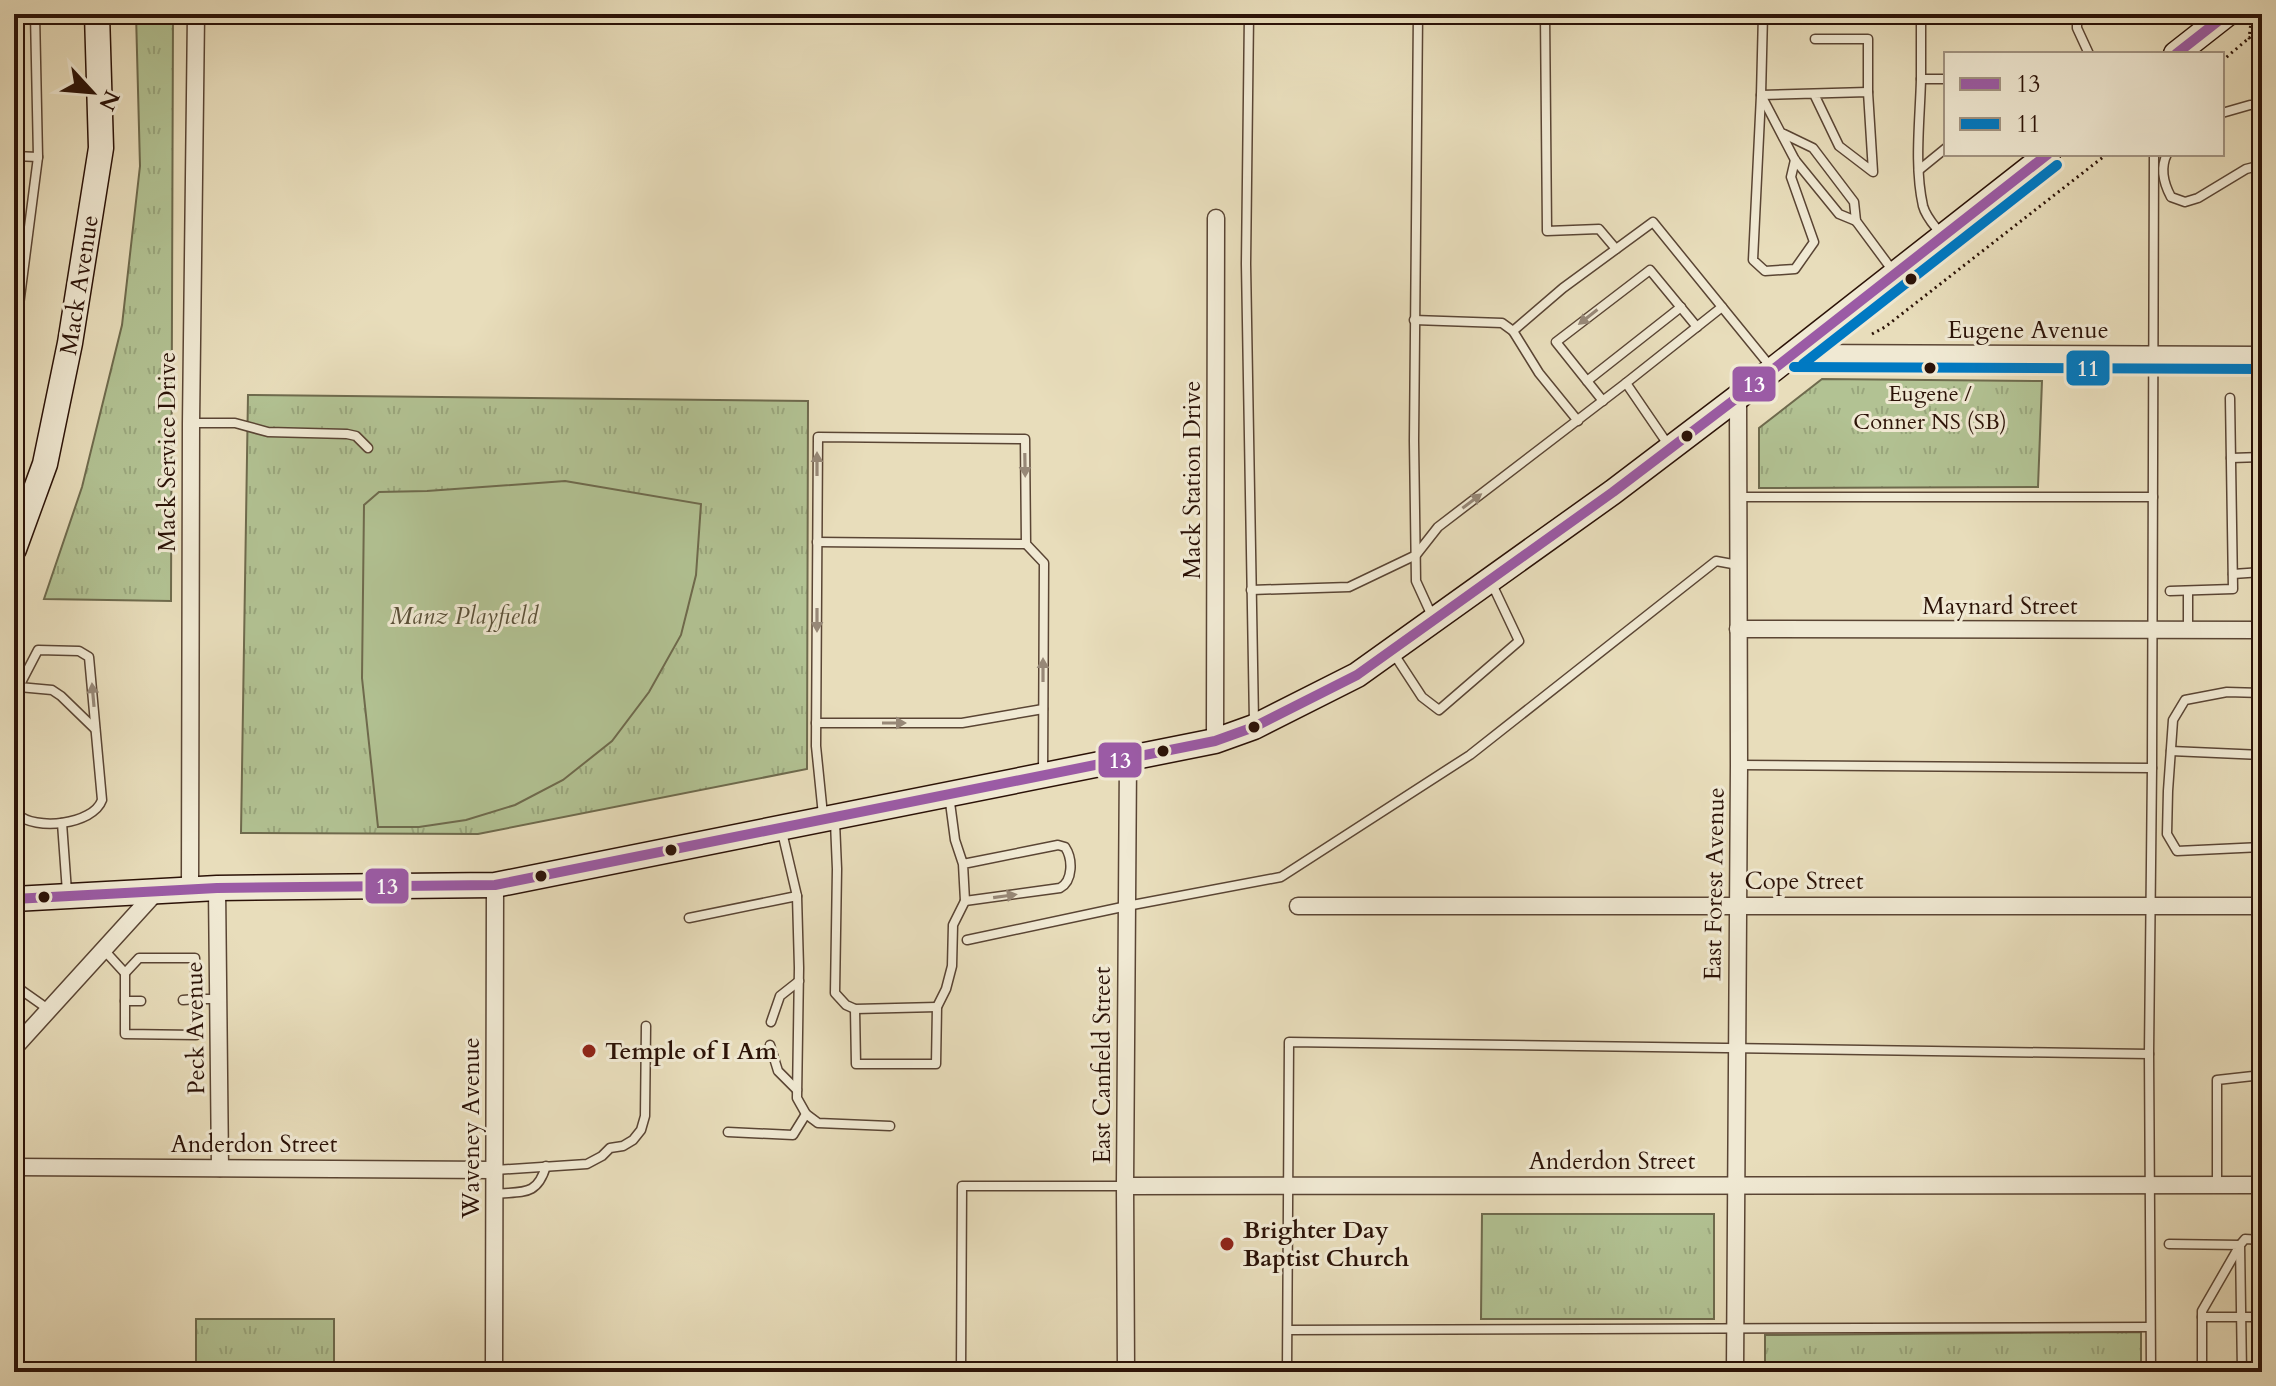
<svg xmlns="http://www.w3.org/2000/svg" width="2276" height="1386" viewBox="0 0 2276 1386" font-family="Cardo,serif">
<defs>
<pattern id="grass-tufts" width="24" height="20" patternUnits="userSpaceOnUse" patternTransform="scale(2)"><rect width="24" height="20" fill="#b2c293"/><path d="M3 7l-1-3M5 7V3M7 7l1-3M15 17l-1-3M17 17v-4M19 17l1-3" fill="none" stroke="#99a67d"/></pattern>
</defs>
<rect width="100%" height="100%" fill="#e8ddbb"/>
<filter id="stains"><feTurbulence type="fractalNoise" baseFrequency=".0025" numOctaves="4"/><feColorMatrix values="0 0 0 0 .2 0 0 0 0 .09 0 0 0 0 .02 0 0 0 .5 -.17"/></filter>
<radialGradient id="worn" r=".72"><stop offset=".6" stop-color="#630" stop-opacity="0"/><stop offset="1" stop-color="#630" stop-opacity=".3"/></radialGradient>
<g fill="url(#grass-tufts)" stroke="#6e6a4d" stroke-width="2">
<path d="M136,14H173L171,601L44,599L82,487L122,325L140,166Z"/>
<path d="M1822,379L2042,381L2038,487L1759,488V428Z"/>
<path d="M248,395L808,401L807,769L478,834L241,833Z"/>
<path d="M1482,1214H1714V1319H1481Z"/>
<rect x="196" y="1319" width="138" height="53"/>
<path d="M2141,1332V1372H1765V1335Z"/>
</g>
<path fill="#b2c293" stroke="#6e6a4d" stroke-width="2" d="M565,481L701,504L696,575L681,635L649,692L612,741L563,780L515,805L466,820L419,827H378L362,678L364,505L379,492L427,491Z"/>
<g fill="none" stroke-linecap="round" stroke-linejoin="round">
<defs>
<g id="service">
<path d="M1249,14L1246,264L1254,722"/>
<path d="M1418,14L1414,441L1416,581L1432,616"/>
<path d="M1545,14L1547,231L1599,229L1616,249"/>
<path d="M1763,14L1761,95L1795,160L1839,214L1856,221"/>
<path d="M2077,14V28L2089,54"/>
<path d="M1815,39H1868V92"/>
<path d="M1921,79V14"/>
<path d="M2222,113L2250,105H2262"/>
<path d="M1784,134L1813,148L1854,202L1856,221L1893,271"/>
<path d="M2167,154C2160,168 2164,184 2171,197L2185,202L2198,198L2246,169L2262,165"/>
<path d="M14,156L38,157"/>
<path d="M1795,160L1791,177L1814,242L1795,269L1765,271L1753,260L1761,95L1868,92L1873,172L1839,146L1814,94"/>
<path d="M1919,170L1946,148"/>
<path d="M1940,233C1934,225 1926,217 1923,206C1914,166 1920,120 1921,79H1946"/>
<path d="M1414,320L1502,323L1513,331"/>
<path d="M14,344L38,157L35,14"/>
<path d="M1587,381L1681,307"/>
<path d="M1603,401L1556,342L1650,270L1697,327"/>
<path d="M1578,421L1539,373L1513,331L1563,288L1653,222L1722,307"/>
<path d="M191,423H235L268,432L347,434L356,436L368,448"/>
<path d="M1669,446L1626,383L1722,307L1770,366"/>
<path d="M2231,458L2262,457"/>
<path d="M1739,497H2153"/>
<path d="M817,542L1026,544"/>
<path d="M2233,574L2262,572"/>
<path d="M1251,590L1349,587L1416,555L1438,527L1626,383"/>
<path d="M2170,591L2233,589L2230,398"/>
<path d="M2188,630V591"/>
<path d="M1392,651L1422,697L1439,710L1519,641L1491,582"/>
<path d="M19,687L52,690L61,696L95,729"/>
<path d="M2262,693L2227,692L2185,700L2173,720L2168,791L2167,834L2177,851L2262,847"/>
<path d="M14,696L38,650L79,651L89,657L102,800C93,825 35,831 17,814L14,788"/>
<path d="M816,723H962L1043,709"/>
<path d="M2171,751L2262,755"/>
<path d="M1740,765L2152,768"/>
<path d="M949,795L955,840L963,864L965,901L1060,888C1073,881 1073,859 1065,847L1058,845L963,864"/>
<path d="M823,815L816,746L818,437L1025,439L1026,544L1044,563L1043,774"/>
<path d="M835,822L837,869L835,993L846,1005L855,1009L937,1007"/>
<path d="M62,823L67,892"/>
<path d="M782,832L797,896L799,968L797,1098L806,1114L818,1123L890,1126"/>
<path d="M689,918L797,896"/>
<path d="M967,940L1127,906L1281,877L1470,755L1716,561L1738,565"/>
<path d="M104,950L125,973L139,958H195L196,999H218"/>
<path d="M125,973V1034L196,1035V999L183,1000"/>
<path d="M14,985L48,1009"/>
<path d="M125,1001H141"/>
<path d="M855,1009L856,1064H936L937,1007L946,989L952,966L953,925L965,901"/>
<path d="M771,1022L780,996L799,981"/>
<path d="M770,1045L778,1071L797,1090"/>
<path d="M728,1132L793,1135L806,1114"/>
<path d="M495,1170L587,1164L602,1156L610,1148L623,1146L633,1140L641,1130L645,1116L646,1026"/>
<path d="M2217,1185V1080L2262,1075"/>
<path d="M495,1194C522,1191 537,1197 546,1166"/>
<path d="M2169,1244L2240,1245L2202,1311V1372"/>
<path d="M2202,1317H2262"/>
<path d="M1288,1330L2150,1327"/>
<path d="M2242,1368H2262"/>
<path d="M961,1372L962,1186H1125"/>
<path d="M1287,1372L1289,1042L2149,1054"/>
<path d="M2151,1372L2149,1054L2152,768L2154,154"/>
<path d="M2242,1372L2240,1245L2245,1239L2262,1240"/>
</g>
<g id="minor">
<path d="M1794,353L2262,355"/>
<path d="M1738,629L2262,630"/>
<path d="M1215,741L1216,218"/>
<path d="M217,888L220,1168"/>
<path d="M190,890L191,423L196,14"/>
<path d="M1298,906H2262"/>
<path d="M14,1048L156,892"/>
<path d="M14,1167L494,1170"/>
<path d="M1125,1186L2262,1185"/>
<path d="M494,1372L495,885"/>
<path d="M1126,1372L1125,1186L1128,759"/>
<path d="M1735,1372L1739,765L1738,397"/>
</g>
<g id="secondary">
<path d="M2176,54L2227,14"/>
<path d="M14,549L45,464L70,343L101,148L97,14"/>
<path d="M14,899L217,888L495,885L1215,741L1254,727L1357,675L1613,492L1738,397L2048,154"/>
</g>
</defs>
<use href="#service" stroke="#5a4534" stroke-width="11"/>
<use href="#minor" stroke="#5a4534" stroke-width="19"/>
<use href="#secondary" stroke="#2b1207" stroke-width="27"/>
<g stroke="#2b1207" stroke-width="3" stroke-dasharray="2 4" stroke-linecap="butt">
<path d="M2252,14L2249,38L2262,28"/>
<path d="M2222,61L2249,38"/>
<path d="M1872,334L1885,327L2107,154"/>
</g>
<use href="#service" stroke="#f0e9d3" stroke-width="8"/>
<use href="#minor" stroke="#f0e9d3" stroke-width="16"/>
<use href="#secondary" stroke="#f0e9d3" stroke-width="24"/>
<defs>
<g id="bus-1">
<path d="M2176,54L2227,14"/>
<path d="M14,899L217,888L495,885L1215,741L1254,727L1357,675L1613,492L1738,397L2048,154"/>
</g>
<g id="bus-2">
<path d="M1803,364L2057,165"/>
<path d="M1794,367L2262,369"/>
</g>
</defs>
<use href="#bus-1" stroke="#f0e9d3" stroke-width="16"/>
<use href="#bus-2" stroke="#f0e9d3" stroke-width="16"/>
<use href="#bus-1" stroke="#9b5ba5" stroke-width="10"/>
<use href="#bus-2" stroke="#0079c2" stroke-width="10"/>
</g>
<defs><path id="oneway-solid" d="M-6-.8H1V-3.2L6.5 0L1 3.2V.8H-6Z" transform="scale(2)"/></defs>
<g fill="#978877">
<use href="#oneway-solid" transform="translate(1588 317) rotate(142)"/>
<use href="#oneway-solid" transform="translate(817 464) rotate(-90)"/>
<use href="#oneway-solid" transform="translate(1025 465) rotate(89)"/>
<use href="#oneway-solid" transform="translate(1472 501) rotate(-37)"/>
<use href="#oneway-solid" transform="translate(817 620) rotate(90)"/>
<use href="#oneway-solid" transform="translate(1043 670) rotate(-90)"/>
<use href="#oneway-solid" transform="translate(93 695) rotate(-95)"/>
<use href="#oneway-solid" transform="translate(894 723)"/>
<use href="#oneway-solid" transform="translate(1005 896) rotate(-8)"/>
</g>
<g fill="#2b1207" stroke="#f0e9d3" stroke-width="3">
<circle cx="1911" cy="279" r="7"/>
<circle cx="1930" cy="368" r="7"/>
<circle cx="1687" cy="436" r="7"/>
<circle cx="1254" cy="727" r="7"/>
<circle cx="1163" cy="751" r="7"/>
<circle cx="671" cy="850" r="7"/>
<circle cx="541" cy="876" r="7"/>
<circle cx="44" cy="897" r="7"/>
</g>
<g fill="#8f2418" stroke="#f0e9d3" stroke-width="3">
<circle cx="589" cy="1051" r="8"/>
<circle cx="1227" cy="1244" r="8"/>
</g>
<g text-anchor="middle" stroke-width="6" stroke-linejoin="round" paint-order="stroke">
<g font-size="22" fill="#2b1207" stroke="#f0e9d3">
<text x="1930" y="401">Eugene /<tspan x="1930" dy="28">Conner NS (SB)</tspan></text>
</g>
<g font-size="24" fill="#2b1207" stroke="#f0e9d3">
<text transform="translate(79 285) rotate(-81)" y="8">Mack Avenue</text>
<text x="2028" y="338">Eugene Avenue</text>
<text transform="translate(167 452) rotate(-90)" y="8">Mack Service Drive</text>
<text transform="translate(1192 480) rotate(-90)" y="8">Mack Station Drive</text>
<text x="2000" y="614">Maynard Street</text>
<text x="1804" y="889">Cope Street</text>
<text transform="translate(1714 884) rotate(-89)" y="8">East Forest Avenue</text>
<text transform="translate(195 1028) rotate(-91)" y="8">Peck Avenue</text>
<text transform="translate(1102 1065) rotate(-90)" y="8">East Canfield Street</text>
<text transform="translate(471 1128) rotate(-90)" y="8">Waveney Avenue</text>
<text x="254" y="1152">Anderdon Street</text>
<text x="1612" y="1169">Anderdon Street</text>
</g>
<g font-size="24" font-style="italic" fill="#5a5038" stroke="#f0e9d3">
<text x="464" y="624">Manz Playfield</text>
</g>
<g font-size="24" font-weight="bold" fill="#2b1207" stroke="#f0e9d3" text-anchor="start">
<text x="605" y="1059">Temple of I Am</text>
<text x="1243" y="1238">Brighter Day<tspan x="1243" dy="28">Baptist Church</tspan></text>
</g>
</g>
<g stroke="#f0e9d3" stroke-width="3">
<rect x="2065" y="349" width="46" height="38" rx="8" fill="#0079c2"/>
<rect x="1731" y="365" width="46" height="38" rx="8" fill="#9b5ba5"/>
<rect x="1097" y="741" width="46" height="38" rx="8" fill="#9b5ba5"/>
<rect x="364" y="867" width="46" height="38" rx="8" fill="#9b5ba5"/>
</g>
<g font-size="22" text-anchor="middle" font-weight="bold" fill="#fff">
<text x="2088" y="376">11</text>
<text x="1754" y="392">13</text>
<text x="1120" y="768">13</text>
<text x="387" y="894">13</text>
</g>
<rect width="2276" height="1386" fill="none" stroke="#e8ddbb" stroke-width="48"/>
<rect x="16" y="16" width="2244" height="1354" fill="none" stroke="#2b1207" stroke-width="4"/>
<rect x="24" y="24" width="2228" height="1338" fill="none" stroke="#2b1207" stroke-width="2"/>
<rect x="1944" y="52" width="280" height="104" fill="#f0e9d3" stroke="#a19381" stroke-width="2"/>
<rect x="1960" y="78" width="40" height="12" fill="#9b5ba5" stroke="#a19381" stroke-width="2"/>
<text x="2016" y="92" font-size="24" fill="#2b1207">13</text>
<rect x="1960" y="118" width="40" height="12" fill="#0079c2" stroke="#a19381" stroke-width="2"/>
<text x="2016" y="132" font-size="24" fill="#2b1207">11</text>
<g transform="translate(92 92) rotate(116)" stroke="#f0e9d3" stroke-width="6" paint-order="stroke">
<path d="M0-6L14 30L0 20L-14 30Z" fill="#2b1207"/>
<text y="-12" font-size="22" font-weight="bold" text-anchor="middle" fill="#2b1207">N</text>
</g>
<rect width="100%" height="100%" filter="url(#stains)"/>
<rect width="100%" height="100%" fill="url(#worn)"/>
</svg>
